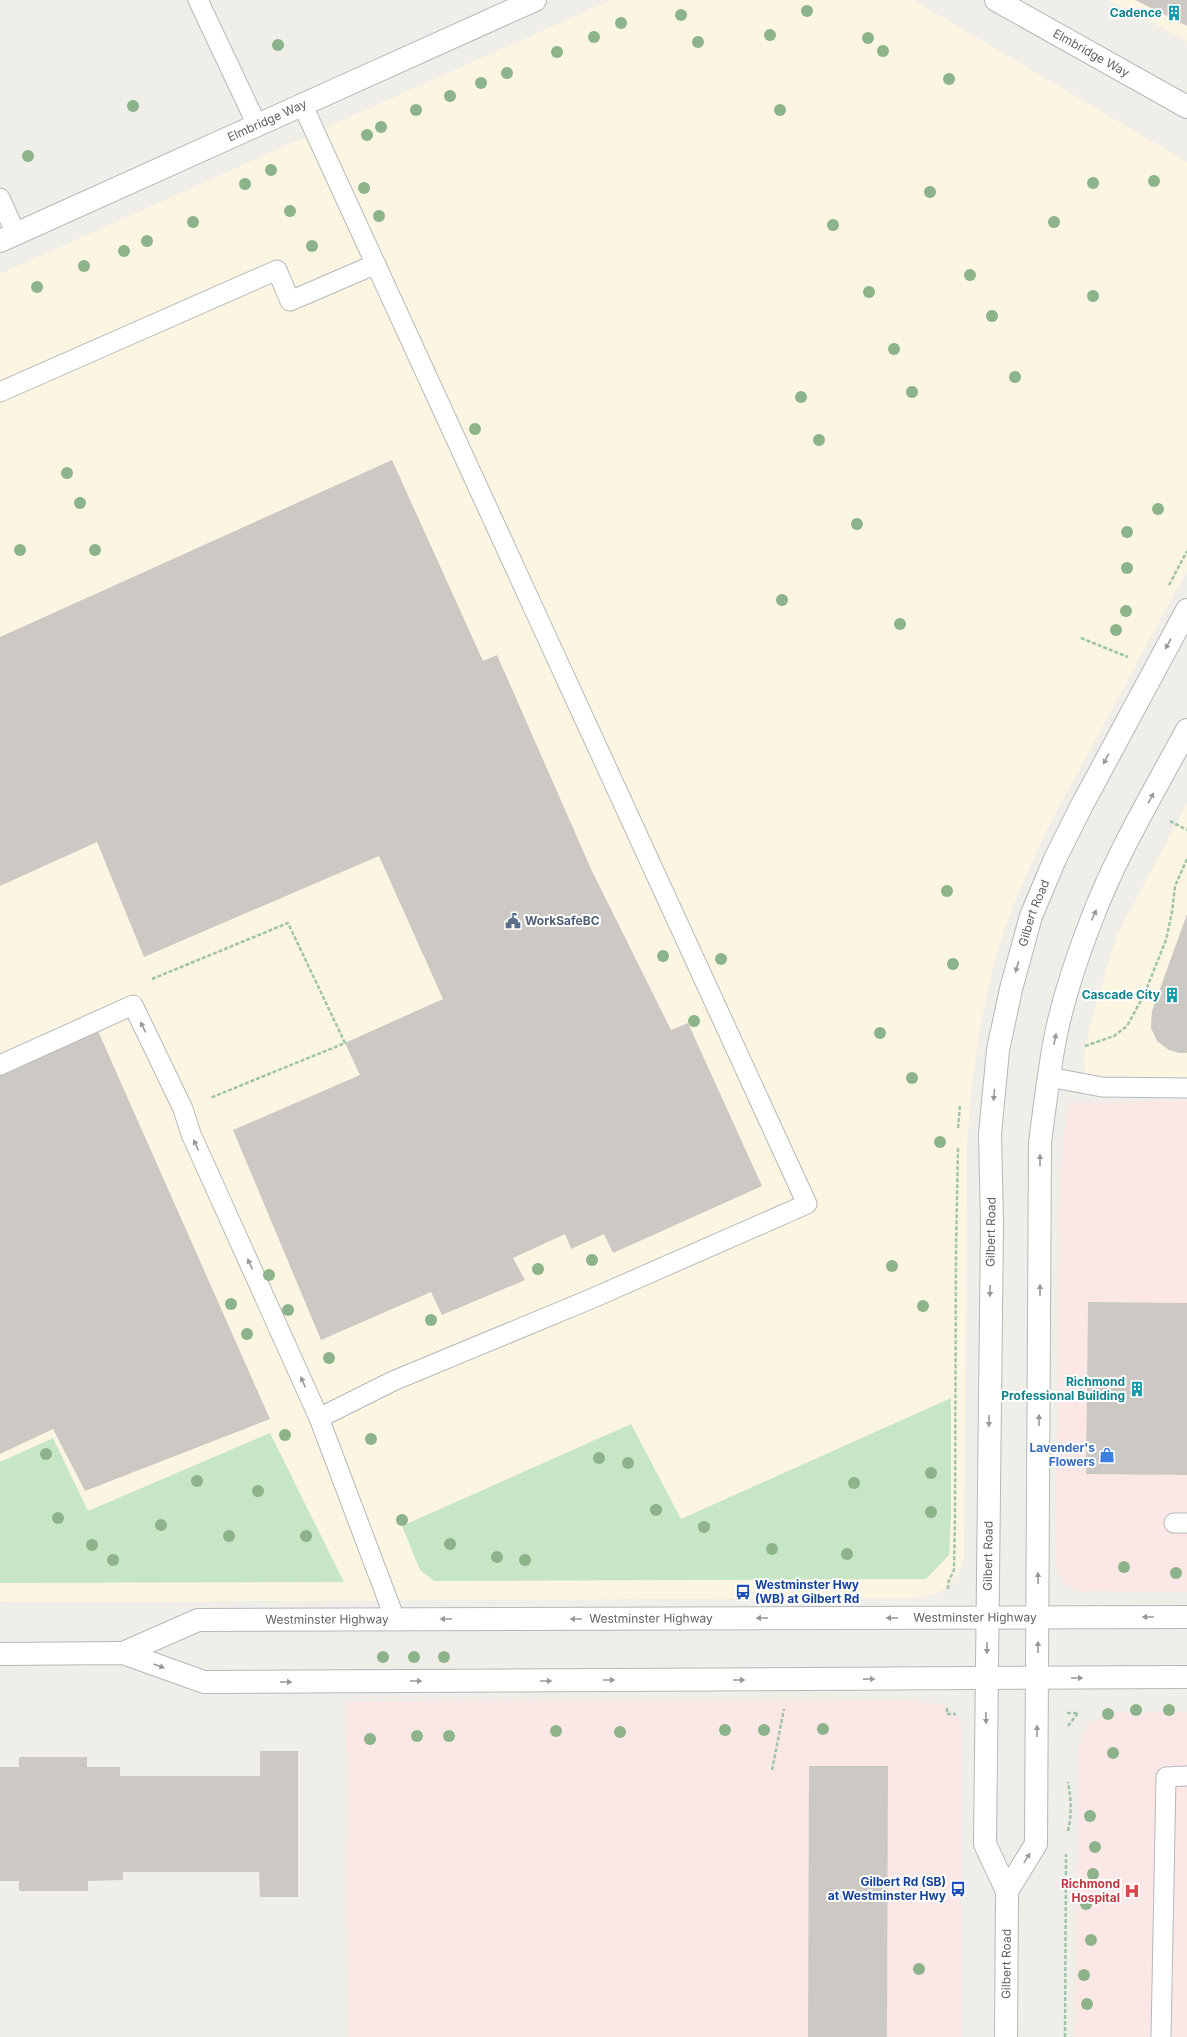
<svg xmlns="http://www.w3.org/2000/svg" width="1187" height="2037" viewBox="0 0 1187 2037" font-family="Inter,sans-serif">
<rect width="100%" height="100%" fill="#f0eee8"/>
<g fill="#fcf5e1">
<path d="M611,0H913L1187,162V570L1045,833L1017,896L1004,930L994,964L980,1027L971,1091L967,1144L964,1557L961,1569L946,1588L938,1593L922,1598L0,1602V274Z"/>
<path d="M1109,0H1187V41Z"/>
<path d="M1187,804V1079L1085,1078L1084,1054L1091,1021L1117,935Z"/>
</g>
<g fill="#fbe8e6">
<path d="M1187,1101V1592L1077,1591L1065,1585L1056,1569L1060,1176L1068,1102Z"/>
<path d="M916,1700L942,1705L954,1711L958,1718L961,1726V2037H348L347,1701Z"/>
<path d="M1110,1712H1187V2037H1075L1079,1745L1087,1726Z"/>
</g>
<g fill="#c7e6c6">
<path d="M951,1398V1517L949,1555L926,1579L434,1581L420,1570L402,1526L631,1424L681,1519Z"/>
<path d="M270,1433L344,1582L0,1583V1462L53,1438L88,1511Z"/>
</g>
<g fill="#ccc9c4">
<path d="M1135,0H1187V26Z"/>
<path d="M392,460L483,661L497,655L592,871L671,1030L688,1023L762,1186L613,1253L604,1234L571,1249L565,1234L513,1258L525,1280L442,1315L431,1292L321,1340L233,1130L360,1075L345,1043L443,999L379,856L144,957L97,842L0,886V637Z"/>
<path d="M1187,914V1053H1179L1169,1050L1157,1041L1151,1028L1152,1011Z"/>
<path d="M94,1022L270,1419L85,1491L53,1429L0,1454V1065Z"/>
<path d="M1088,1302L1187,1303V1475L1086,1474Z"/>
<path d="M260,1751H298V1897H260L259,1872H123V1880L88,1881V1891H19V1881H0V1767H19V1757H87V1767H120V1776H260Z"/>
<path d="M809,1766H888L887,2037H808Z"/>
</g>
<g fill="none" stroke-linecap="round" stroke-linejoin="round">
<defs>
<g id="lane">
<path d="M198,0L257,125"/>
<path d="M303,106L807,1204L593,1298L393,1381L319,1418"/>
<path d="M0,198L16,234"/>
<path d="M0,392L277,270L290,301L376,264"/>
<path d="M0,1065L133,1005L183,1109L191,1134L319,1418L395,1619"/>
<path d="M1049,1077L1102,1087L1187,1088"/>
<path d="M1174,1523H1187"/>
<path d="M1161,2037L1166,1777L1187,1776"/>
</g>
<g id="street">
<path id="s1" d="M996,0L1187,107"/>
<path id="s2" d="M0,241L535,0"/>
</g>
<g id="secondary">
<path id="s3" d="M123,1653L198,1620L1187,1617"/>
<path d="M0,1654L123,1653L204,1682L1187,1677"/>
<path d="M1007,1891L1036,1844L1040,1142C1045,1106 1049,1069 1056,1034C1064,996 1077,957 1091,921C1116,855 1153,793 1187,730"/>
<path id="s4" d="M1006,2037L1007,1891L985,1844L992,1224L990,1134L998,1050L1011,989L1031,916L1055,859L1082,805L1187,610"/>
</g>
</defs>
<use href="#lane" stroke="#b5b8bb" stroke-width="21"/>
<use href="#street" stroke="#b5b8bb" stroke-width="24"/>
<use href="#secondary" stroke="#b4b7bb" stroke-width="24"/>
<g stroke="#9ec4a9" stroke-width="2.5" stroke-dasharray="4 2" stroke-linecap="butt">
<path d="M1169,585L1187,551"/>
<path d="M1081,638L1128,657"/>
<path d="M1170,821L1187,830"/>
<path d="M152,979L288,923L345,1043L210,1098"/>
<path d="M1085,1046L1114,1036L1127,1026L1144,995L1166,940L1172,912L1175,886L1187,859"/>
<path d="M958,1128L960,1105"/>
<path d="M948,1589V1583L954,1570L955,1518L956,1249L958,1147"/>
<path d="M947,1708V1714H956"/>
<path d="M1067,1713H1078"/>
<path d="M1068,1726L1078,1713"/>
<path d="M772,1770L784,1709"/>
<path d="M1068,1831C1072,1815 1071,1798 1068,1782"/>
<path d="M1065,2037L1066,1854"/>
</g>
<use href="#lane" stroke="#fff" stroke-width="19"/>
<use href="#street" stroke="#fff" stroke-width="22"/>
<use href="#secondary" stroke="#fff" stroke-width="22"/>
</g>
<g fill="#8cb38a">
<circle cx="807" cy="11" r="6"/>
<circle cx="681" cy="15" r="6"/>
<circle cx="621" cy="23" r="6"/>
<circle cx="770" cy="35" r="6"/>
<circle cx="594" cy="37" r="6"/>
<circle cx="868" cy="38" r="6"/>
<circle cx="698" cy="42" r="6"/>
<circle cx="278" cy="45" r="6"/>
<circle cx="883" cy="51" r="6"/>
<circle cx="557" cy="52" r="6"/>
<circle cx="507" cy="73" r="6"/>
<circle cx="949" cy="79" r="6"/>
<circle cx="481" cy="83" r="6"/>
<circle cx="450" cy="96" r="6"/>
<circle cx="133" cy="106" r="6"/>
<circle cx="416" cy="110" r="6"/>
<circle cx="780" cy="110" r="6"/>
<circle cx="381" cy="127" r="6"/>
<circle cx="367" cy="135" r="6"/>
<circle cx="28" cy="156" r="6"/>
<circle cx="271" cy="170" r="6"/>
<circle cx="1154" cy="181" r="6"/>
<circle cx="1093" cy="183" r="6"/>
<circle cx="245" cy="184" r="6"/>
<circle cx="364" cy="188" r="6"/>
<circle cx="930" cy="192" r="6"/>
<circle cx="290" cy="211" r="6"/>
<circle cx="379" cy="216" r="6"/>
<circle cx="193" cy="222" r="6"/>
<circle cx="1054" cy="222" r="6"/>
<circle cx="833" cy="225" r="6"/>
<circle cx="147" cy="241" r="6"/>
<circle cx="312" cy="246" r="6"/>
<circle cx="124" cy="251" r="6"/>
<circle cx="84" cy="266" r="6"/>
<circle cx="970" cy="275" r="6"/>
<circle cx="37" cy="287" r="6"/>
<circle cx="869" cy="292" r="6"/>
<circle cx="1093" cy="296" r="6"/>
<circle cx="992" cy="316" r="6"/>
<circle cx="894" cy="349" r="6"/>
<circle cx="1015" cy="377" r="6"/>
<circle cx="912" cy="392" r="6"/>
<circle cx="801" cy="397" r="6"/>
<circle cx="475" cy="429" r="6"/>
<circle cx="819" cy="440" r="6"/>
<circle cx="67" cy="473" r="6"/>
<circle cx="80" cy="503" r="6"/>
<circle cx="1158" cy="509" r="6"/>
<circle cx="857" cy="524" r="6"/>
<circle cx="1127" cy="532" r="6"/>
<circle cx="20" cy="550" r="6"/>
<circle cx="95" cy="550" r="6"/>
<circle cx="1127" cy="568" r="6"/>
<circle cx="782" cy="600" r="6"/>
<circle cx="1126" cy="611" r="6"/>
<circle cx="900" cy="624" r="6"/>
<circle cx="1116" cy="630" r="6"/>
<circle cx="947" cy="891" r="6"/>
<circle cx="663" cy="956" r="6"/>
<circle cx="721" cy="959" r="6"/>
<circle cx="953" cy="964" r="6"/>
<circle cx="694" cy="1021" r="6"/>
<circle cx="880" cy="1033" r="6"/>
<circle cx="912" cy="1078" r="6"/>
<circle cx="940" cy="1142" r="6"/>
<circle cx="592" cy="1260" r="6"/>
<circle cx="892" cy="1266" r="6"/>
<circle cx="538" cy="1269" r="6"/>
<circle cx="269" cy="1275" r="6"/>
<circle cx="231" cy="1304" r="6"/>
<circle cx="923" cy="1306" r="6"/>
<circle cx="288" cy="1310" r="6"/>
<circle cx="431" cy="1320" r="6"/>
<circle cx="247" cy="1334" r="6"/>
<circle cx="329" cy="1358" r="6"/>
<circle cx="285" cy="1435" r="6"/>
<circle cx="371" cy="1439" r="6"/>
<circle cx="46" cy="1454" r="6"/>
<circle cx="599" cy="1458" r="6"/>
<circle cx="628" cy="1463" r="6"/>
<circle cx="931" cy="1473" r="6"/>
<circle cx="197" cy="1481" r="6"/>
<circle cx="854" cy="1483" r="6"/>
<circle cx="258" cy="1491" r="6"/>
<circle cx="656" cy="1510" r="6"/>
<circle cx="931" cy="1512" r="6"/>
<circle cx="58" cy="1518" r="6"/>
<circle cx="402" cy="1520" r="6"/>
<circle cx="161" cy="1525" r="6"/>
<circle cx="704" cy="1527" r="6"/>
<circle cx="229" cy="1536" r="6"/>
<circle cx="306" cy="1536" r="6"/>
<circle cx="450" cy="1544" r="6"/>
<circle cx="92" cy="1545" r="6"/>
<circle cx="772" cy="1549" r="6"/>
<circle cx="847" cy="1554" r="6"/>
<circle cx="497" cy="1557" r="6"/>
<circle cx="113" cy="1560" r="6"/>
<circle cx="525" cy="1560" r="6"/>
<circle cx="1124" cy="1567" r="6"/>
<circle cx="1176" cy="1573" r="6"/>
<circle cx="383" cy="1657" r="6"/>
<circle cx="414" cy="1657" r="6"/>
<circle cx="444" cy="1657" r="6"/>
<circle cx="1136" cy="1710" r="6"/>
<circle cx="1169" cy="1710" r="6"/>
<circle cx="1108" cy="1714" r="6"/>
<circle cx="823" cy="1729" r="6"/>
<circle cx="725" cy="1730" r="6"/>
<circle cx="764" cy="1730" r="6"/>
<circle cx="556" cy="1731" r="6"/>
<circle cx="620" cy="1732" r="6"/>
<circle cx="417" cy="1736" r="6"/>
<circle cx="449" cy="1736" r="6"/>
<circle cx="370" cy="1739" r="6"/>
<circle cx="1113" cy="1753" r="6"/>
<circle cx="1090" cy="1816" r="6"/>
<circle cx="1095" cy="1847" r="6"/>
<circle cx="1093" cy="1874" r="6"/>
<circle cx="1086" cy="1904" r="6"/>
<circle cx="1091" cy="1940" r="6"/>
<circle cx="919" cy="1969" r="6"/>
<circle cx="1084" cy="1975" r="6"/>
<circle cx="1087" cy="2004" r="6"/>
</g>
<defs><path id="oneway-solid" d="M-6-.8H1V-3.2L6.5 0L1 3.2V.8H-6Z"/></defs>
<g fill="#979a9c">
<use href="#oneway-solid" transform="translate(1168 644) rotate(119)"/>
<use href="#oneway-solid" transform="translate(1106 759) rotate(118)"/>
<use href="#oneway-solid" transform="translate(1151 798) rotate(-62)"/>
<use href="#oneway-solid" transform="translate(1094 915) rotate(-66)"/>
<use href="#oneway-solid" transform="translate(1017 967) rotate(106)"/>
<use href="#oneway-solid" transform="translate(143 1027) rotate(-116)"/>
<use href="#oneway-solid" transform="translate(1055 1039) rotate(-79)"/>
<use href="#oneway-solid" transform="translate(994 1095) rotate(95)"/>
<use href="#oneway-solid" transform="translate(196 1145) rotate(-114)"/>
<use href="#oneway-solid" transform="translate(1040 1160) rotate(-90)"/>
<use href="#oneway-solid" transform="translate(250 1264) rotate(-114)"/>
<use href="#oneway-solid" transform="translate(1040 1290) rotate(-90)"/>
<use href="#oneway-solid" transform="translate(990 1291) rotate(91)"/>
<use href="#oneway-solid" transform="translate(303 1382) rotate(-114)"/>
<use href="#oneway-solid" transform="translate(1039 1420) rotate(-90)"/>
<use href="#oneway-solid" transform="translate(989 1421) rotate(91)"/>
<use href="#oneway-solid" transform="translate(1038 1578) rotate(-90)"/>
<use href="#oneway-solid" transform="translate(1148 1617) rotate(180)"/>
<use href="#oneway-solid" transform="translate(762 1618) rotate(180)"/>
<use href="#oneway-solid" transform="translate(892 1618) rotate(180)"/>
<use href="#oneway-solid" transform="translate(446 1619) rotate(180)"/>
<use href="#oneway-solid" transform="translate(576 1619) rotate(180)"/>
<use href="#oneway-solid" transform="translate(1038 1647) rotate(-90)"/>
<use href="#oneway-solid" transform="translate(987 1648) rotate(90)"/>
<use href="#oneway-solid" transform="translate(159 1666) rotate(20)"/>
<use href="#oneway-solid" transform="translate(1077 1678)"/>
<use href="#oneway-solid" transform="translate(869 1679) rotate(-1)"/>
<use href="#oneway-solid" transform="translate(609 1680)"/>
<use href="#oneway-solid" transform="translate(739 1680)"/>
<use href="#oneway-solid" transform="translate(416 1681)"/>
<use href="#oneway-solid" transform="translate(546 1681)"/>
<use href="#oneway-solid" transform="translate(286 1682)"/>
<use href="#oneway-solid" transform="translate(986 1718) rotate(90)"/>
<use href="#oneway-solid" transform="translate(1037 1731) rotate(-89)"/>
<use href="#oneway-solid" transform="translate(1027 1858) rotate(-58)"/>
</g>
<defs>
<symbol id="building-bare" viewBox="-9 -9 18 18"><path d="M-4-6H4V6H1V3H-1V6H-4ZM-2.5-4.3h1.7v1.8h-1.7ZM.8-4.3h1.7v1.8H.8ZM-2.5-1h1.7V.8h-1.7ZM.8-1h1.7V.8H.8Z" fill="#0f9aa8" stroke="#fff" stroke-width="2.5" paint-order="stroke"/></symbol>
<symbol id="civic-bare" viewBox="-9 -9 18 18"><path d="M-.6-6.5H3V-4.5H.6V-3L4-1V1h2V6H-6V1h2V-1L-.6-3ZM-1.2 2.5V6h2.4V2.5Z" fill="#5c6f8a" stroke="#fff" stroke-width="2.5" paint-order="stroke"/></symbol>
<symbol id="shop-bare" viewBox="-9 -9 18 18"><path d="M-5-2.5h2.3a2.7 3.5 0 0 1 5.4 0H5L5.5 6h-11ZM-1.5-2.5h3a1.5 2.3 0 0 0-3 0Z" fill="#3f7fe0" stroke="#fff" stroke-width="2.5" paint-order="stroke"/></symbol>
<symbol id="bus-bare" viewBox="-9 -9 18 18"><path d="M-5-6H5V4H4V6H2V4H-2V6H-4V4H-5ZM-3.5-4V0h7V-4ZM-3.5 1.2v1.5H-2V1.2ZM2 1.2v1.5H3.5V1.2Z" fill="#1a4fb4" stroke="#fff" stroke-width="2.5" paint-order="stroke"/></symbol>
<symbol id="hospital-bare" viewBox="-9 -9 18 18"><path d="M-5-5h3v3.5h4V-5h3V5h-3V1.5h-4V5h-3Z" fill="#e0444e" stroke="#fff" stroke-width="2.5" paint-order="stroke"/></symbol>
</defs>
<g fill-rule="evenodd">
<use href="#building-bare" x="1163" y="2" width="22" height="22"/>
<use href="#civic-bare" x="502" y="910" width="22" height="22"/>
<use href="#building-bare" x="1161" y="984" width="22" height="22"/>
<use href="#building-bare" x="1126" y="1378" width="22" height="22"/>
<use href="#shop-bare" x="1096" y="1444" width="22" height="22"/>
<use href="#bus-bare" x="732" y="1581" width="22" height="22"/>
<use href="#bus-bare" x="947" y="1878" width="22" height="22"/>
<use href="#hospital-bare" x="1121" y="1880" width="22" height="22"/>
</g>
<g text-anchor="middle" stroke-width="4" stroke-linejoin="round" paint-order="stroke">
<g font-size="12" font-weight="bold" fill="#0d838f" stroke="#fff" text-anchor="end">
<text x="1162" y="17">Cadence</text>
<text x="1160" y="999">Cascade City</text>
<text x="1125" y="1386">Richmond<tspan x="1125" dy="14">Professional Building</tspan></text>
</g>
<g font-size="12" fill="#5f6367" stroke="#fff">
<text dy="4" stroke="none"><textPath href="#s1" startOffset="109">Elmbridge Way</textPath></text>
<text dy="4" stroke="none"><textPath href="#s2" startOffset="293">Elmbridge Way</textPath></text>
<text dy="4" stroke="none"><textPath href="#s4" startOffset="1134">Gilbert Road</textPath></text>
<text transform="translate(991 1232) rotate(-89)" y="4">Gilbert Road</text>
<text dy="4" stroke="none"><textPath href="#s4" startOffset="486">Gilbert Road</textPath></text>
<text dy="4" stroke="none"><textPath href="#s3" startOffset="859">Westminster Highway</textPath></text>
<text dy="4" stroke="none"><textPath href="#s3" startOffset="535">Westminster Highway</textPath></text>
<text dy="4" stroke="none"><textPath href="#s3" startOffset="211">Westminster Highway</textPath></text>
<text dy="4" stroke="none"><textPath href="#s4" startOffset="73">Gilbert Road</textPath></text>
</g>
<g font-size="12" font-weight="bold" fill="#4e5e75" stroke="#fff" text-anchor="start">
<text x="525" y="925">WorkSafeBC</text>
</g>
<g font-size="12" font-weight="bold" fill="#366cbe" stroke="#fff" text-anchor="end">
<text x="1095" y="1452">Lavender's<tspan x="1095" dy="14">Flowers</tspan></text>
</g>
<g font-size="12" font-weight="bold" fill="#164399" stroke="#fff" text-anchor="start">
<text x="755" y="1589">Westminster Hwy<tspan x="755" dy="14">(WB) at Gilbert Rd</tspan></text>
<text x="946" y="1886" text-anchor="end">Gilbert Rd (SB)<tspan x="946" dy="14">at Westminster Hwy</tspan></text>
</g>
<g font-size="12" font-weight="bold" fill="#be3a42" stroke="#fff" text-anchor="end">
<text x="1120" y="1888">Richmond<tspan x="1120" dy="14">Hospital</tspan></text>
</g>
</g>
</svg>
